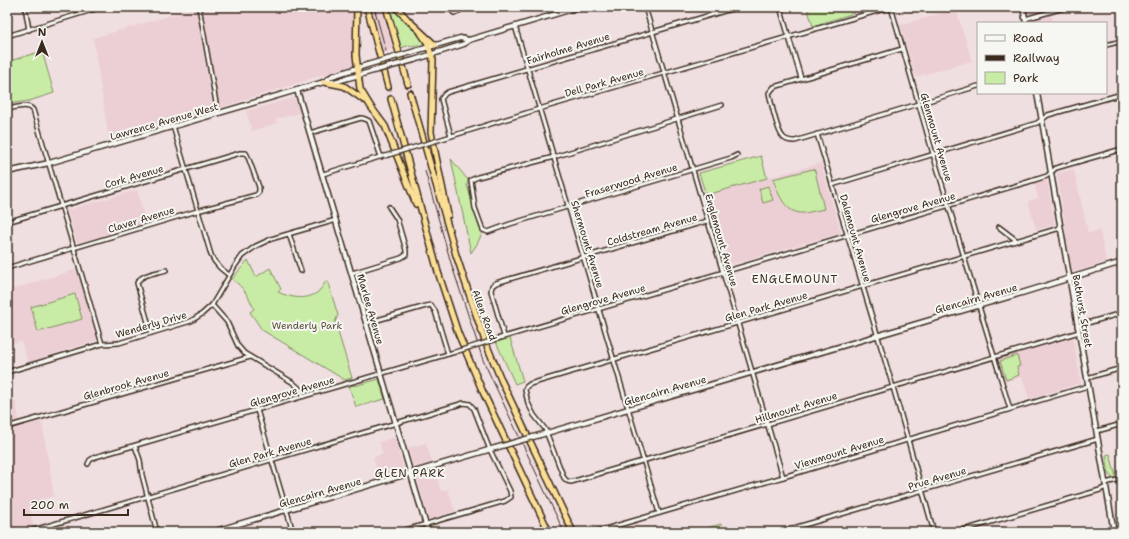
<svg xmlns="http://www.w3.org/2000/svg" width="1129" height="539" viewBox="0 0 1129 539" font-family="'Shantell Sans',sans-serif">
<rect width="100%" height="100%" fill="#f0dfe1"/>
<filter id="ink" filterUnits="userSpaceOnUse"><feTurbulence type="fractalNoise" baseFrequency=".025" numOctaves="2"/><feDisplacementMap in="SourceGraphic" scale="8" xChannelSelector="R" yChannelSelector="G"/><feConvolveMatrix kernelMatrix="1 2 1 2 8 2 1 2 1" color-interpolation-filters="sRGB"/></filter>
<g filter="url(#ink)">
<g fill="#eccfd5">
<path d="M202,7H353L354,23V65L219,108Z"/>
<path d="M372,7H381L393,49L384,52Z"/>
<path d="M531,7H556L533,13Z"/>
<path d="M1029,7H1046L1048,16L1051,15L1054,23H1031Z"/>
<path d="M196,8L213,110L109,141L93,38Z"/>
<path d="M956,9L972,61L916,77L900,25Z"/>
<path d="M294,98L295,99L300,113L276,119L277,123L252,131L246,111Z"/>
<path d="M821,163L841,233L726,266L706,195Z"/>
<path d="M1074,169L1088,233L1100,230L1106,262L1075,272L1072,271L1057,173Z"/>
<path d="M1047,180L1055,225L1036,230L1028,201L1038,198L1034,183Z"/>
<path d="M137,190L146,223L77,243L67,210Z"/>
<path d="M77,269L98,340L28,362L21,341L7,345V291Z"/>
<path d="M1073,338L1081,383L1029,399L1022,377L1005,382L998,359Z"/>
<path d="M16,402L20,427L42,421L54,496L30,503L31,515L35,532H12L7,498V405Z"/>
<path d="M395,437L404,470L379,478L373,457L383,454L379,442Z"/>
<path d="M426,443L441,491L448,489L455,511L429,520L408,448Z"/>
</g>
<g fill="#c8eca5" stroke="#828b62">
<path d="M389,7H394L399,16L423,39L424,44L411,46L410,45L401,48Z"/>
<path d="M807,7H852L854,13L813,26Z"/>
<path d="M7,51L10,61L42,51L54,93L29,101L7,104Z"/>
<path d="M761,156L767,178L706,195L699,173Z"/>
<path d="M451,159L468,180L467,185L480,229L483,232L477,244L471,253Z"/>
<path d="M813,169L815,171L824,209C818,210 811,212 805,213C785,215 778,193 773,179Z"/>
<path d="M768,186L773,200L763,203L759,189Z"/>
<path d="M248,260L256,277L270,268L281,289L278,292C291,298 308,301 319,291C322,288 324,284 327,280L338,315L335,322L352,378L345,380L262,330L250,312L254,309C248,295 244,288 232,279Z"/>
<path d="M75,294L82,319L38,332L31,307Z"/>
<path d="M510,338L523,381L515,384L496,342Z"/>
<path d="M1017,355L1020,366L1017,367L1019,375L1006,380L1000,361Z"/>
<path d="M379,379L385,399L356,407L349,386L358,385Z"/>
<path d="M1110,454L1116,477L1113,478L1109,475L1106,455Z"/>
<path d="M721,524L723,532H693Z"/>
</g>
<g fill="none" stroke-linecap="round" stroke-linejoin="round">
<path stroke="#ccbbba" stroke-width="5" stroke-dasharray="5 2.5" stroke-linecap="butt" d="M388,87L391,99"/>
<defs>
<g id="street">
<path d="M25,7L29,30"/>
<path d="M199,7L218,114"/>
<path d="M449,7L454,13L458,12L463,7"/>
<path d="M645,7L783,477"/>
<path d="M780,7L801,78"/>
<path d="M891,7L933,154L1010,409"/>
<path d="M1025,19L1067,7"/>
<path d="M515,26L659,513"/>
<path d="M7,36L102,7"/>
<path d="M1106,45L1122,41"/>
<path d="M902,49L774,87L769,93C771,102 777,131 783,137C786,141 791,141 795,141L978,86"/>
<path d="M722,105L554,157L478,177L471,180L475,208L483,230L488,232L510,224L731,158L737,155"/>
<path d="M7,109C15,108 28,103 33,110L102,344"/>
<path d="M173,126L211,255C215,264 221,269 229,275"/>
<path d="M310,133L361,118L365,119L369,121L381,157"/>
<path d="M817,134L893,387L934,532"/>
<path d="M451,136L441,99L445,94L448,92L738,7"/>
<path d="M445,138L539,109L891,7"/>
<path d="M323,174L383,156"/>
<path d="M832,185L1037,123L1048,115L1122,94"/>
<path d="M7,222L240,153H246L248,157L259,187V192L256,195L197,211L7,268"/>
<path d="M999,227L1016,240"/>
<path d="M1060,228L530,384L526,387L525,390L528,403L534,415L545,429L564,478L567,481L571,482L1079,332"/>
<path d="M289,234L301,271"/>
<path d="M352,273L401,258L406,255V250L397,219L389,207"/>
<path d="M212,305L227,322L238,346L244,353L292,382L299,388L304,396"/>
<path d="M367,323L426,306L431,305L435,311L448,354"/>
<path d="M1077,326L1122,313"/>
<path d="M151,333L137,283C141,274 157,273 166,270"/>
<path d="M504,336L491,291L492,286L496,283L707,221"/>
<path d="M497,339L1028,182L1047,176L1056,168L1122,149"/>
<path d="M7,372L102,344L119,343L191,321L202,314L212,305L235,266L242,256L256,246L271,239L336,220"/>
<path d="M1087,378L1122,368"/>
<path d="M257,410L293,532"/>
<path d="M7,427L250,357"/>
<path d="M1097,431L1122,424"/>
<path d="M135,446L140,460L142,475L157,532"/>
<path d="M88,464L90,460L95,457L455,352"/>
<path d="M1105,483L1122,479"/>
<path d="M27,532L464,403L470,404L474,409L490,450L510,491L511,497L505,501L399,532"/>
<path d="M595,532L783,477L1088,386"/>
<path d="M780,532L1098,439"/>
<path d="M957,532L1100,490L1106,487"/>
</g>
<g id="secondary">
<path d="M1023,7L1026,23"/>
<path d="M412,52L460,38L469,40L579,7"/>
<path d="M414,60L464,44L469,40"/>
<path d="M324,82L332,76L367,65"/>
<path d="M297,90L428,532"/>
<path d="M1037,93L1114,532"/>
<path d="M7,172L49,163L324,82H334L377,70"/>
<path d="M540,435L1025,292L1122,262"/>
<path d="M212,532L495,448"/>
</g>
<g id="highway">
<path d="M357,7L356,55L360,89L371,107L385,126L416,204"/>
<path d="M367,7L388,87"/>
<path d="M386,7L408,84"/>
<path d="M396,7L408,20L435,45"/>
<path d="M421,33L427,42L433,60L431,132L448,215"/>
<path d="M324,82L344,86L364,100"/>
<path d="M410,93L456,255L485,341L502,382L573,532"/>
<path d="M391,99L438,272L458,333L482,390L549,532"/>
</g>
</defs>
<use href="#street" stroke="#3b2a1e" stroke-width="6"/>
<use href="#secondary" stroke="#3b2a1e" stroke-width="7"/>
<use href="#highway" stroke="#3b2a1e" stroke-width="8"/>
<use href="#street" stroke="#f6f6f2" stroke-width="3"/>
<use href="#secondary" stroke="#f6f6f2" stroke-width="4"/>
<use href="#highway" stroke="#fbdf96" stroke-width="5"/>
<g stroke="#3b2a1e" stroke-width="1">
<path d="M374,7L386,51"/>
<path d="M425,171L451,263L483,360L564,532"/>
</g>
<defs>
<g id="street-bridge">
<path d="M385,156L445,138"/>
<path d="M455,352L497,339"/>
</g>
<g id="secondary-bridge">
<path d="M367,65L412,52"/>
<path d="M377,70L414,60"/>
<path d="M495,448L540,435"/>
</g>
</defs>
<use href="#street-bridge" stroke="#3b2a1e" stroke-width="6" stroke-linecap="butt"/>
<use href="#secondary-bridge" stroke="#3b2a1e" stroke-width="7" stroke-linecap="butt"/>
<use href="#street-bridge" stroke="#f6f6f2" stroke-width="3"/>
<use href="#secondary-bridge" stroke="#f6f6f2" stroke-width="4"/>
</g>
</g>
<g text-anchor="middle" stroke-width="4" stroke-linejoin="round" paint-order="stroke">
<g font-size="10" fill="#3b2a1e" stroke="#f6f6f2">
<text transform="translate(568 48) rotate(-17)" y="4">Fairholme Avenue</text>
<text transform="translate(604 82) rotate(-16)" y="4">Dell Park Avenue</text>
<text transform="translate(164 121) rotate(-16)" y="4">Lawrence Avenue West</text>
<text transform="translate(937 137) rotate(74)" y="4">Glenmount Avenue</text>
<text transform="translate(134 176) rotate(-16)" y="4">Cork Avenue</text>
<text transform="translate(631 180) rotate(-17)" y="4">Fraserwood Avenue</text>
<text transform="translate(913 207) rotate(-16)" y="4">Glengrove Avenue</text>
<text transform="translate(141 219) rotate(-17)" y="4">Claver Avenue</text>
<text transform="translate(652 229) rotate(-16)" y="4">Coldstream Avenue</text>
<text transform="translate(856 238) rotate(74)" y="4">Dalemount Avenue</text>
<text transform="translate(722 240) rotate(74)" y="4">Englemount Avenue</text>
<text transform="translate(588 244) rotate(73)" y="4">Shermount Avenue</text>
<text transform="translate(976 298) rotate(-16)" y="4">Glencairn Avenue</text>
<text transform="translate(603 299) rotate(-16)" y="4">Glengrove Avenue</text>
<text transform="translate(766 306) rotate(-16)" y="4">Glen Park Avenue</text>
<text transform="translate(371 309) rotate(74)" y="4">Marlee Avenue</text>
<text transform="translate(1083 311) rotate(80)" y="4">Bathurst Street</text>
<text transform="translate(485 315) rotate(70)" y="4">Allen Road</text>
<text transform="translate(151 324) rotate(-16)" y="4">Wenderly Drive</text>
<text transform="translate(126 384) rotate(-16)" y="4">Glenbrook Avenue</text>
<text transform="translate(665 390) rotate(-16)" y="4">Glencairn Avenue</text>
<text transform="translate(292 391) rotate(-16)" y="4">Glengrove Avenue</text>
<text transform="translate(796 407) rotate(-17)" y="4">Hillmount Avenue</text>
<text transform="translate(270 452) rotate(-16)" y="4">Glen Park Avenue</text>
<text transform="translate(839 452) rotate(-17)" y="4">Viewmount Avenue</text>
<text transform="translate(937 478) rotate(-16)" y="4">Prue Avenue</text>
<text transform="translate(320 492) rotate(-16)" y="4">Glencairn Avenue</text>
</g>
<g font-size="10" fill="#575139" stroke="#f6f6f2">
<text x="307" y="329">Wenderly Park</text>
</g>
<g font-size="11" letter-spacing="1" fill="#3b2a1e" stroke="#f6f6f2">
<text x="795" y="283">ENGLEMOUNT</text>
<text x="410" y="477">GLEN PARK</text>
</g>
</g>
<rect width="1129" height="539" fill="none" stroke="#f6f6f2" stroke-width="24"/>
<rect x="12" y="12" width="1105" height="515" fill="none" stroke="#3b2a1e" stroke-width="1.5" filter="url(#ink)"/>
<rect x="977" y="22" width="130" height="72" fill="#f6f6f2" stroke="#aba49d"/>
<rect x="985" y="35" width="20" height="6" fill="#f6f6f2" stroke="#aba49d"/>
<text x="1013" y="42" font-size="12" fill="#3b2a1e">Road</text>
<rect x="985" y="55" width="20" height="6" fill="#3b2a1e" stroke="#aba49d"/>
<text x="1013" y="62" font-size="12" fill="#3b2a1e">Railway</text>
<rect x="985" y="72" width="20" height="12" fill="#c8eca5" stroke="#aba49d"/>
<text x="1013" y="82" font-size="12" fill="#3b2a1e">Park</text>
<g transform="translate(42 42)" stroke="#f6f6f2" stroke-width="3" paint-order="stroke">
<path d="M0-3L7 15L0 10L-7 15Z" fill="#3b2a1e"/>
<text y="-6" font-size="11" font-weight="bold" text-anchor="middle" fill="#3b2a1e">N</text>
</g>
<path d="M24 509v6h104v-6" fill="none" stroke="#3b2a1e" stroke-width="2"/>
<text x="30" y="509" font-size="12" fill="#3b2a1e" stroke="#f6f6f2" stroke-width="3" paint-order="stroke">200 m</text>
</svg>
